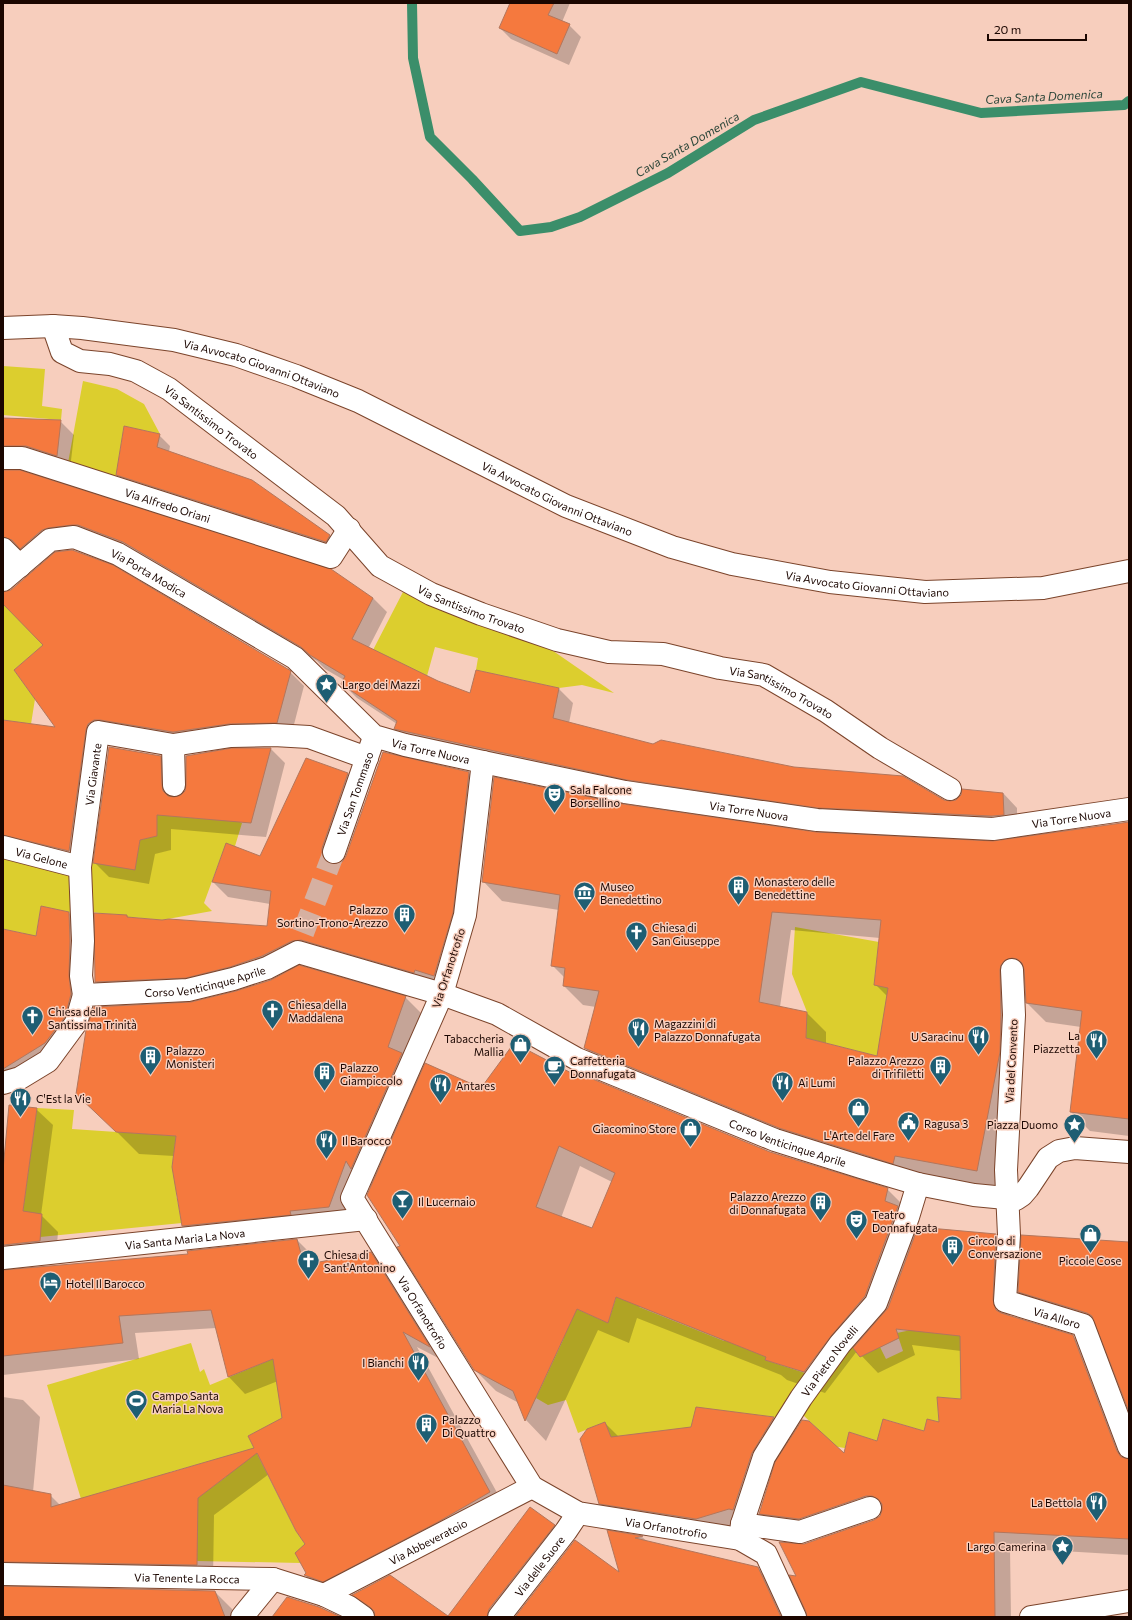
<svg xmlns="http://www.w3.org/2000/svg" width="1132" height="1620" font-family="Commissioner,sans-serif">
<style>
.green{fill:#dcce2e;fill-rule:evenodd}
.shadow{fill:#0003;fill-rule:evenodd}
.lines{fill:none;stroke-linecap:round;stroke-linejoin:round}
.stream{stroke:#3b8e6a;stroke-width:10}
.building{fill:#f5793e;stroke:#b3765c;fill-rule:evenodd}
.minor-tunnel{stroke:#d6b0a1;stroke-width:22;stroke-dasharray:22 11;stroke-linecap:butt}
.minor-casing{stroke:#7b442b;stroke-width:24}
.minor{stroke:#fff;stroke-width:22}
.labels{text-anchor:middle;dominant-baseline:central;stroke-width:3;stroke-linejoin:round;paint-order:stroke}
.street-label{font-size:11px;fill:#1b0600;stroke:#f7cebd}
.poi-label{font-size:11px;fill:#1b0600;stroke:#f7cebd;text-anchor:start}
.water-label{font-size:12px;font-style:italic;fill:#2a4538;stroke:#f7cebd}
</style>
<rect width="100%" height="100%" fill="#f7cebd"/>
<g class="green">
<polygon points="3,366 45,369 42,406 62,409 61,420 3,415"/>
<polygon points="83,381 117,389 144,404 160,434 124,426 116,477 68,463"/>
<polygon points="403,592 444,611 546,646 614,693 582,685 559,688 476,670 478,658 435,647 427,676 373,650"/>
<polygon points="3,604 69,630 35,652 14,670 35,699 31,724 3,720"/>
<polygon points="166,794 182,798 181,817 206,819 229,817 242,823 232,856 222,854 204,903 212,911 162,920 131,917 130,934 120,915 90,912 87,862 135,869 140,840 156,836 157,815 167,811"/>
<polygon points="3,855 74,875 77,914 41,906 30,968 16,967 23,933 3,929"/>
<polygon points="795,927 879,942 874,984 888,988 893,1060 806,1038 807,1012 792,974"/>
<polygon points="37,1108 74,1110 72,1129 176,1136 172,1167 199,1168 199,1192 176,1194 182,1223 40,1237 23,1211"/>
<polygon points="625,1270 647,1280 639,1307 724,1341 736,1312 778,1326 765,1360 805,1373 782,1418 696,1408 683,1462 611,1437 605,1422 578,1433 566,1400 548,1405 536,1398 564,1338 541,1327 561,1302 608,1323"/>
<polygon points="969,1302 975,1375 961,1377 961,1399 937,1397 939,1422 927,1419 924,1431 884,1419 877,1441 849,1432 845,1448 817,1444 822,1433 802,1414 850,1344 860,1357 880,1347 886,1359 903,1351 897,1333 911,1330"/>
<path d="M191 1343 200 1372 204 1369 210 1385 273 1359 352 1382 248 1436 296 1531 305 1544 301 1563 197 1561 81 1499 47 1385ZM214 1460 226 1477 196 1499 170 1472Z"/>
</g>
<g class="shadow">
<polygon points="511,3 570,3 562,22 569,25 581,37 569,65 511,39 500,28"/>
<polygon points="3,418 15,420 60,421 74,435 70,469 6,466 5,472 373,598 387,612 368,649 437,682 471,694 559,689 573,703 569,723 653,746 950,802 1003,793 1017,808 1017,829 833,821 409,742 395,729 397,724 357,698 343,684 344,680 325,669 317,661 138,556 93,539 15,551 5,594 287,669 304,686 291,736 108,734 83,865 3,852 3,721 57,728 45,645 3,603"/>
<polygon points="159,435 170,446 169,452 252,481 330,536 340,547 337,552 128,486 117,475"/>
<polygon points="271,749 285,763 266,837 171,829 171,850 155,854 149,884 109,877 94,862 160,756 175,771 176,798"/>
<polygon points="307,760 348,774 363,790 337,865 469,773 485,788 450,991 317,955 111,997 96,982 127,916 129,918 268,927 270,904 228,897 213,882 261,857"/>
<path d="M623 805 816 833 993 842 1129 823V1136L1090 1131 1071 1112 1081 1027 1046 1022 1027 1003 1026 978 1020 984 996 1189 912 1182 605 1067 585 1048 596 1007 583 1005 564 986 565 978 552 965 559 910 502 901 483 881ZM791 930 880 938 875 984 888 997 878 1057 826 1044V1032L807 1013 780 1007Z"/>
<polygon points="69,913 83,927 78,1032 3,1086 3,930 37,937"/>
<path d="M405 997 427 1019 411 1064 421 1074 482 1089 578 1078 770 1153 887 1189 908 1210 907 1216 919 1228 996 1235 1013 1252 1009 1316 1073 1336 1090 1353 1129 1457V1555L1010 1548 1011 1617H808L797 1578 804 1545 875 1521 880 1517 882 1513 816 1536 776 1530 760 1513 845 1455 878 1442 924 1432 940 1424 962 1400 961 1351 912 1345 915 1355 878 1373 857 1351 825 1393 787 1380 781 1375 637 1318 629 1343 598 1330 546 1441 526 1420 519 1403 496 1391 475 1370 402 1247 371 1188 367 1184 350 1228 311 1232 312 1236 205 1248 183 1226 174 1156 139 1154 100 1115ZM580 1166 612 1182 592 1230 561 1218Z"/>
<polygon points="36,1109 53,1125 41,1215 58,1232 56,1258 13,1264 8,1270 189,1255 297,1240 314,1257 316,1264 371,1253 387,1270 444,1361 417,1347 506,1509 321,1592 305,1575 307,1573 307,1545 269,1474 214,1515 213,1581 9,1585 8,1588 215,1592 232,1609 235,1617 3,1617 3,1397 23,1400 40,1417 33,1492 50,1495 61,1506 255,1448 284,1419 278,1381 245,1394 229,1377 216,1328 135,1333 139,1359 3,1375 3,1153 5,1155"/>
<polygon points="1129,1242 1129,1409 1098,1328 1036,1308 1019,1292"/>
<polygon points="696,1409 774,1418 789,1433 767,1469 749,1525 712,1534 615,1519 600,1503 605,1423 619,1437 692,1428"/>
<polygon points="554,1526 571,1543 513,1617 449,1617"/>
<polygon points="608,1532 642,1537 648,1542 758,1568 775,1585 790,1617 516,1617 621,1575"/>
<polygon points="354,1595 448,1617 376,1617 376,1615"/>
</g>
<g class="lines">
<polyline class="stream" points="412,3 413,58 430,137 472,179 520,231 551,227 580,217 668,173 754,120 861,82 981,113 1124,105 1129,101"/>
</g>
<g class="building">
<polygon points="510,3 554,3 548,15 570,24 557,54 499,28"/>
<polygon points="3,418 61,420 57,456 26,446 3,446"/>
<polygon points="124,426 160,434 157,447 252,480 330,535 326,542 116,475"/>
<polygon points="3,470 20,470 331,569 373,598 352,639 438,681 470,693 476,670 559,688 553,718 653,744 661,740 794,767 903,776 944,800 950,801 956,800 961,795 962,789 1003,793 1004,815 992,816 818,808 627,780 394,729 397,721 341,684 345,676 310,655 301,647 123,542 78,525 72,525 48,528 42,530 20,549 12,540 3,537"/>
<polygon points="72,550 113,565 291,671 277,723 229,724 173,732 100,720 94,720 88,724 86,730 69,851 3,835 3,720 55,727 14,670 43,645 3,604 3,592 11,590 55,552"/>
<polygon points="109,747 161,756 162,785 163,791 168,796 174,797 181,795 185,791 186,785 186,756 232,748 271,748 251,823 157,815 157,836 140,840 135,870 93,863"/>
<polygon points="383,752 469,772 453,913 434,976 415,970 414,973 301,940 292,941 262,956 230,967 186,978 95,982 94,913 127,915 127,917 162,920 169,919 267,926 271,891 212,882 226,843 260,856 306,758 348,773 322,848 322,854 324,860 330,864 336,864 342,862 346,856"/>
<path d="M494 777 623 804 816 832 993 841 1129 822V1119L1070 1112 1082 1011 1026 1003 1024 969 1022 963 1017 959 1012 958 1005 960 1001 965 1000 970 1001 1015 1000 1052 977 1171 895 1156 893 1164 865 1155 779 1128 584 1048 599 991 563 986 565 968 551 966 560 895 482 882ZM772 912 881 920 874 985 888 988 877 1056 806 1038 807 1012 759 1002Z"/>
<polygon points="41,906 69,912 70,941 69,975 71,994 65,1017 45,1043 3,1069 3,929 36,936"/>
<polygon points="299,965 406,996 388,1047 402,1053 351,1169 346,1161 329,1207 290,1211 291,1215 182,1226 172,1167 176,1136 116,1132 76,1094 86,1030 94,1007 191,1002 236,991 271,980"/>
<path d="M514 1043 577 1076 578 1073 770 1152 888 1188 885 1201 898 1206 865 1296 831 1336 804 1372 765 1360 766 1357 616 1297 608 1323 577 1309 525 1421 513 1391 474 1370 397 1247 400 1246 367 1195 425 1063 481 1088ZM559 1146 615 1173 592 1228 536 1207Z"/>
<polygon points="9,1105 37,1108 23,1211 42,1214 40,1241 3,1245 3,1170"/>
<polygon points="918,1227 996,1234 993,1300 996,1310 1001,1313 1073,1335 1117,1451 1121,1457 1129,1459 1129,1539 994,1532 995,1617 807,1617 806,1612 789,1575 796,1576 779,1542 804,1544 874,1520 880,1516 882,1510 882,1504 878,1499 872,1496 866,1496 799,1519 759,1514 775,1462 802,1420 809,1421 844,1453 849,1432 877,1441 883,1419 924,1431 927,1419 939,1422 937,1397 961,1399 960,1336 896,1329 899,1338 860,1357 853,1348 888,1308"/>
<polygon points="1021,1235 1129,1242 1129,1412 1092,1316 1087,1313 1018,1292"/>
<polygon points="297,1239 304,1265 371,1252 430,1347 403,1332 490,1492 438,1522 323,1582 304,1575 306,1573 295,1553 305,1544 296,1531 257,1453 198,1498 197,1565 3,1562 3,1485 51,1494 51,1507 254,1448 248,1436 282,1418 273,1359 228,1377 211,1310 119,1316 123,1343 3,1356 3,1270 188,1254 187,1251"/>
<polygon points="696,1407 774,1417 752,1453 733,1510 729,1509 696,1519 599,1504 580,1439 587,1429 605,1422 611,1437 691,1427"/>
<polygon points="530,1507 555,1525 489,1609 487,1617 375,1617 374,1611 370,1607 352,1595 390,1575 448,1616"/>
<polygon points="607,1530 643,1536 635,1538 758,1567 781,1617 515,1617 575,1540 619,1572"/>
<polygon points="3,1586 215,1591 225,1617 3,1617"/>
<polygon points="287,1597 319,1607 341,1617 272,1617"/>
</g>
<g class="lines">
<polyline class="minor-tunnel" points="303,933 334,852"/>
<defs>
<g id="minor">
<path id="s1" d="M53 326 62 352 80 361 110 364 136 371 169 389 336 516 380 566 431 594 481 614 557 640 609 652 663 654 720 668 764 675 826 711 880 748 950 789"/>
<path id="s2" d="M3 328 53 326 82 328 174 340 236 355 296 376 358 401 566 506 672 547 732 564 830 582 925 592 1043 588 1129 571"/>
<path id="s3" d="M3 458H22L331 557 349 529"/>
<polyline points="3,549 20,566"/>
<path id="s4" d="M3 580 50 540 74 537 118 554 295 658 374 736 405 745 483 762 625 792 817 820 993 829 1129 809"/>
<polyline points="173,745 174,785"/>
<path id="s5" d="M483 762 465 915 442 994 352 1198 532 1487 578 1513 740 1539 766 1554 795 1617"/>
<path id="s6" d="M3 847 80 867"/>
<path id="s7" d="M334 852 372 743"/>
<path id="s8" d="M1012 970 1014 1015 1006 1170 1009 1235 1005 1301 1083 1325 1129 1447"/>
<path id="s9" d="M84 995 81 976 83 941 80 867 98 732 173 745 231 736 274 735 309 737 367 758"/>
<path id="s10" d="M3 1083 20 1078 48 1061 76 1023 84 995 188 990 233 979 267 968 298 952 442 994 497 1014 577 1059 775 1140 861 1167 918 1184 974 1195 1016 1199 1022 1195 1028 1188 1048 1158 1059 1151 1075 1148 1129 1152"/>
<path id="s11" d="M3 1258 366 1219"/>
<polyline points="742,1524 800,1532 870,1508"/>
<path id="s12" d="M740 1539 742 1524 764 1457 801 1398 840 1344 876 1303 908 1217 918 1184"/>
<path id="s13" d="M3 1574 273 1579 324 1595 349 1607 363 1617"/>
<path id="s14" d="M324 1595 532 1487"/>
<polyline points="242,1617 273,1579"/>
<path id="s15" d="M499 1617 566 1531 578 1513"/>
<polyline points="1031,1617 1129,1601"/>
</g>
</defs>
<use href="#minor" class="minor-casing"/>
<use href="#minor" class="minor"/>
</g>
<defs>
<symbol id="sight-pin" viewBox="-11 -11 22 30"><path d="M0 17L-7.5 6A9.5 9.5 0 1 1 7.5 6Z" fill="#1e5e73" stroke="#f7cebd"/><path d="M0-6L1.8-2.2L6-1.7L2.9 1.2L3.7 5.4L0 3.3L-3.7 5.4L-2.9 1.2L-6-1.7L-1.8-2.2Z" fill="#fff"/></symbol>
<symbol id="theatre-pin" viewBox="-11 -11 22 30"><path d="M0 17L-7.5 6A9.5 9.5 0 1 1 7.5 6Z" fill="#1e5e73" stroke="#f7cebd"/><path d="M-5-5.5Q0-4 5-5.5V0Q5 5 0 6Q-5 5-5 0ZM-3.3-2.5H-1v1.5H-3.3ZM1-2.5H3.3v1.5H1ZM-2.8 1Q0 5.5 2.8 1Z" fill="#fff"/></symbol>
<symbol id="building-pin" viewBox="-11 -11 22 30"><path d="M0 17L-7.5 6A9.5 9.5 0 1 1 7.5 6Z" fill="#1e5e73" stroke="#f7cebd"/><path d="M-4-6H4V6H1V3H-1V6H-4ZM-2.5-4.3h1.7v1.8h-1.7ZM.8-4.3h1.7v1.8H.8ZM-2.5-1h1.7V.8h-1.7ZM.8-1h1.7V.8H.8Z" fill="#fff"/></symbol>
<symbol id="museum-pin" viewBox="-11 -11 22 30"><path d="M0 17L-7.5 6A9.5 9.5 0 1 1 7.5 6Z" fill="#1e5e73" stroke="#f7cebd"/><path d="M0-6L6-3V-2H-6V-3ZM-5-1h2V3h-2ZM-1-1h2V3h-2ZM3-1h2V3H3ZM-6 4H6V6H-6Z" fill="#fff"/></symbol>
<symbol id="church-pin" viewBox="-11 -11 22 30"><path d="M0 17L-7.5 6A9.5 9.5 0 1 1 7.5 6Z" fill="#1e5e73" stroke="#f7cebd"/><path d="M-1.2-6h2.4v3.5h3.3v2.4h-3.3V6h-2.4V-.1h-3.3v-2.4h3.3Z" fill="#fff"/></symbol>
<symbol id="restaurant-pin" viewBox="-11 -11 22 30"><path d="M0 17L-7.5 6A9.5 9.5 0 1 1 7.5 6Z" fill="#1e5e73" stroke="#f7cebd"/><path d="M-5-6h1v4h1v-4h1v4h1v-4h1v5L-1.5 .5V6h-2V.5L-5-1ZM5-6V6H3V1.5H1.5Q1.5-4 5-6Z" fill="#fff"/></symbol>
<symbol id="shop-pin" viewBox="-11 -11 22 30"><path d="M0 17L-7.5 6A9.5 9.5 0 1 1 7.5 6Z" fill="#1e5e73" stroke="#f7cebd"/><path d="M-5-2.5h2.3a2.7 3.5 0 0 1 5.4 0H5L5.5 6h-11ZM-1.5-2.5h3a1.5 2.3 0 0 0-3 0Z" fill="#fff"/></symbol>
<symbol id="cafe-pin" viewBox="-11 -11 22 30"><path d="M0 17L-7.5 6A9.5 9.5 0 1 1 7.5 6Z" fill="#1e5e73" stroke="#f7cebd"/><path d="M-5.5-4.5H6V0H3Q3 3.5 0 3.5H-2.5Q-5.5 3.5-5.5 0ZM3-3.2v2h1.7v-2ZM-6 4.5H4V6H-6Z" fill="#fff"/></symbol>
<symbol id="civic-pin" viewBox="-11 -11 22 30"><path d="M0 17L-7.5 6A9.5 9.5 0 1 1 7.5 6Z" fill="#1e5e73" stroke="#f7cebd"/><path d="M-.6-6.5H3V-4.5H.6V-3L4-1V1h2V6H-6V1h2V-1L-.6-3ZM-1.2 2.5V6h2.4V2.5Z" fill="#fff"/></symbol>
<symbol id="bar-pin" viewBox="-11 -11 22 30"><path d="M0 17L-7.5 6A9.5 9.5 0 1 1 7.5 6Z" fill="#1e5e73" stroke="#f7cebd"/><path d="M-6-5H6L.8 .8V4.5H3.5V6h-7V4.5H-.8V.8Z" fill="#fff"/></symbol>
<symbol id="hotel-pin" viewBox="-11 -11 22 30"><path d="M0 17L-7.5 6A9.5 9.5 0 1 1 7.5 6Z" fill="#1e5e73" stroke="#f7cebd"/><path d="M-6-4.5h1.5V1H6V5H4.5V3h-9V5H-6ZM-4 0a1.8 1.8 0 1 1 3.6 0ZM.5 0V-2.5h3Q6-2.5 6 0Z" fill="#fff"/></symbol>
<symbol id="stadium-pin" viewBox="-11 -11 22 30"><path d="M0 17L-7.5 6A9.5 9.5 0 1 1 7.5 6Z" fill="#1e5e73" stroke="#f7cebd"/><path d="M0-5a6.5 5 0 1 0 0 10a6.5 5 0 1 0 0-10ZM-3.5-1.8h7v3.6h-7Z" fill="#fff"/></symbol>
</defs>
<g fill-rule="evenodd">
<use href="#sight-pin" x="314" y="672" width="25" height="34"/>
<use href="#theatre-pin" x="542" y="782" width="25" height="34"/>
<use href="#building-pin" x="726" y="874" width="25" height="34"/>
<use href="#museum-pin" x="572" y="880" width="25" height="34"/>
<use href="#building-pin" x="392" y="902" width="25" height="34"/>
<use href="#church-pin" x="624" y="920" width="25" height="34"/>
<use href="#church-pin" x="260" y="998" width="25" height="34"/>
<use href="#church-pin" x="20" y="1004" width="25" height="34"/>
<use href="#restaurant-pin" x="626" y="1016" width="25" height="34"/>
<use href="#restaurant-pin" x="966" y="1024" width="25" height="34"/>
<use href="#restaurant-pin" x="1084" y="1028" width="25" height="34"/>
<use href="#shop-pin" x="508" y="1032" width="25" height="34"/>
<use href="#building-pin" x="138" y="1044" width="25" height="34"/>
<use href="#cafe-pin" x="542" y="1054" width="25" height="34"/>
<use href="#building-pin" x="928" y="1054" width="25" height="34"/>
<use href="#building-pin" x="312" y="1060" width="25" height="34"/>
<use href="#restaurant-pin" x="770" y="1070" width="25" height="34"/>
<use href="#restaurant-pin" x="428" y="1072" width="25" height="34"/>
<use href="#restaurant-pin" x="8" y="1086" width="25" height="34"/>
<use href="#shop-pin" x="846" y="1096" width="25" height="34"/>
<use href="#civic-pin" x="896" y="1110" width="25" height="34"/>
<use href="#sight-pin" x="1062" y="1112" width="25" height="34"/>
<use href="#shop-pin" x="678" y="1116" width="25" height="34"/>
<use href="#restaurant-pin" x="314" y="1128" width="25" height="34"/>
<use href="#bar-pin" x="390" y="1188" width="25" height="34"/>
<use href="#building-pin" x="808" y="1190" width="25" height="34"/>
<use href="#theatre-pin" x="844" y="1208" width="25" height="34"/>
<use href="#shop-pin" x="1078" y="1222" width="25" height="34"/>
<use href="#building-pin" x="940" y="1234" width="25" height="34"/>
<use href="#church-pin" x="296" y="1248" width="25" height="34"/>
<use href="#hotel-pin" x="38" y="1270" width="25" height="34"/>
<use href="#restaurant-pin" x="406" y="1350" width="25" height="34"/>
<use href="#stadium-pin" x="124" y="1388" width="25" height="34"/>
<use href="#building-pin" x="414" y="1412" width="25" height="34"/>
<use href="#restaurant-pin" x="1084" y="1490" width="25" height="34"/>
<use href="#sight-pin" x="1050" y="1534" width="25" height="34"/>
</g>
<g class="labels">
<g class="street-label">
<text stroke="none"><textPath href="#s2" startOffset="264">Via Avvocato Giovanni Ottaviano</textPath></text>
<text stroke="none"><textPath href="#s1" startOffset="196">Via Santissimo Trovato</textPath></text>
<text stroke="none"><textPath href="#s2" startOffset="588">Via Avvocato Giovanni Ottaviano</textPath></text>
<text stroke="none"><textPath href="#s3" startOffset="172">Via Alfredo Oriani</textPath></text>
<text stroke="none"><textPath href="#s4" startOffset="169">Via Porta Modica</textPath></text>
<text stroke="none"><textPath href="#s2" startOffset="912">Via Avvocato Giovanni Ottaviano</textPath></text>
<text stroke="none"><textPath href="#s1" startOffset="520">Via Santissimo Trovato</textPath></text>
<text stroke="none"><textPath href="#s1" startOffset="844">Via Santissimo Trovato</textPath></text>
<text stroke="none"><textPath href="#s4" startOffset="508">Via Torre Nuova</textPath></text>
<text stroke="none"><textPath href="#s9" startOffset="222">Via Giavante</textPath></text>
<text stroke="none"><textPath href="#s7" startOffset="62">Via San Tommaso</textPath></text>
<text stroke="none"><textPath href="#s4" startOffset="832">Via Torre Nuova</textPath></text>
<text stroke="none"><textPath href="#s4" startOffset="1156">Via Torre Nuova</textPath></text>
<text stroke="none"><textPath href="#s6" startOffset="40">Via Gelone</textPath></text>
<text transform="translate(448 968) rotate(-72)">Via Orfanotrofio</text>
<text stroke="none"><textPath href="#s10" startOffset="249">Corso Venticinque Aprile</textPath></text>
<text transform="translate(1011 1061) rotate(-87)">Via del Convento</text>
<text stroke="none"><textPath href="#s10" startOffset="875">Corso Venticinque Aprile</textPath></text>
<text stroke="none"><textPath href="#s11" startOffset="183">Via Santa Maria La Nova</textPath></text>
<text stroke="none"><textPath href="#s5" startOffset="594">Via Orfanotrofio</textPath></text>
<text stroke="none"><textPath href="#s8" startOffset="386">Via Alloro</textPath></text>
<text stroke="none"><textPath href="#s12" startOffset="202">Via Pietro Novelli</textPath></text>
<text stroke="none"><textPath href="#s5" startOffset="942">Via Orfanotrofio</textPath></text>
<text stroke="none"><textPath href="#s14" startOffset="117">Via Abbeveratoio</textPath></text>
<text stroke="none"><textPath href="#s15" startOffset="65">Via delle Suore</textPath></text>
<text stroke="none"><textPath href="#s13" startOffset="184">Via Tenente La Rocca</textPath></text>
</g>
<g class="poi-label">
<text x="342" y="684">Largo dei Mazzi</text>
<text x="570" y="789">Sala Falcone<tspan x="570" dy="13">Borsellino</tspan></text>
<text x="754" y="881">Monastero delle<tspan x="754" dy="13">Benedettine</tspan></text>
<text x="600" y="886">Museo<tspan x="600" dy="13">Benedettino</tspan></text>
<text x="388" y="909" text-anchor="end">Palazzo<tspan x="388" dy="13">Sortino-Trono-Arezzo</tspan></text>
<text x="652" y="927">Chiesa di<tspan x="652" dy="13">San Giuseppe</tspan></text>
<text x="288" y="1004">Chiesa della<tspan x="288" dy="13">Maddalena</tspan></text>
<text x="48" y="1011">Chiesa della<tspan x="48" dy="13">Santissima Trinità</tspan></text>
<text x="654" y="1023">Magazzini di<tspan x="654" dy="13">Palazzo Donnafugata</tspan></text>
<text x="1080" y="1035" text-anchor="end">La<tspan x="1080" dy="13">Piazzetta</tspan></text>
<text x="964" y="1036" text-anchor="end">U Saracinu</text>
<text x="504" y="1038" text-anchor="end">Tabaccheria<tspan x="504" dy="13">Mallia</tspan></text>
<text x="166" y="1050">Palazzo<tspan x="166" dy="13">Monisteri</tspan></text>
<text x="570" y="1060">Caffetteria<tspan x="570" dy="13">Donnafugata</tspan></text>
<text x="924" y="1060" text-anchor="end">Palazzo Arezzo<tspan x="924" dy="13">di Trifiletti</tspan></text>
<text x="340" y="1067">Palazzo<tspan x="340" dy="13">Giampiccolo</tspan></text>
<text x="798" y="1082">Ai Lumi</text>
<text x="456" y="1085">Antares</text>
<text x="36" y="1098">C'Est la Vie</text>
<text x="924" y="1123">Ragusa 3</text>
<text x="1058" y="1124" text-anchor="end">Piazza Duomo</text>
<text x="676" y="1128" text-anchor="end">Giacomino Store</text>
<text x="859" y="1135" text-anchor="middle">L'Arte del Fare</text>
<text x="342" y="1140">Il Barocco</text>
<text x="806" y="1196" text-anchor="end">Palazzo Arezzo<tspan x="806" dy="13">di Donnafugata</tspan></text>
<text x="418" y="1201">Il Lucernaio</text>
<text x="872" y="1214">Teatro<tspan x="872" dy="13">Donnafugata</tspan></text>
<text x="968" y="1240">Circolo di<tspan x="968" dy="13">Conversazione</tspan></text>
<text x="324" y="1254">Chiesa di<tspan x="324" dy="13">Sant'Antonino</tspan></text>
<text x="1090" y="1260" text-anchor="middle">Piccole Cose</text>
<text x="66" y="1283">Hotel Il Barocco</text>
<text x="404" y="1362" text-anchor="end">I Bianchi</text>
<text x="152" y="1395">Campo Santa<tspan x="152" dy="13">Maria La Nova</tspan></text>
<text x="442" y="1419">Palazzo<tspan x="442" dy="13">Di Quattro</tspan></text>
<text x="1082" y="1502" text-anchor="end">La Bettola</text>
<text x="1046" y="1546" text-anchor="end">Largo Camerina</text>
</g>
<g class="water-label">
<text transform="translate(1044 96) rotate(-3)">Cava Santa Domenica</text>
<text transform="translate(687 144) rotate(-30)">Cava Santa Domenica</text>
</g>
</g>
<rect width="1132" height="1620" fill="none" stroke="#1b0600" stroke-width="8"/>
<path d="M988 34v6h98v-6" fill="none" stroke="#1b0600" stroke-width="2"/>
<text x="994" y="34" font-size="12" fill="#1b0600" stroke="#f7cebd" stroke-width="3" paint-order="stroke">20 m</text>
</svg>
